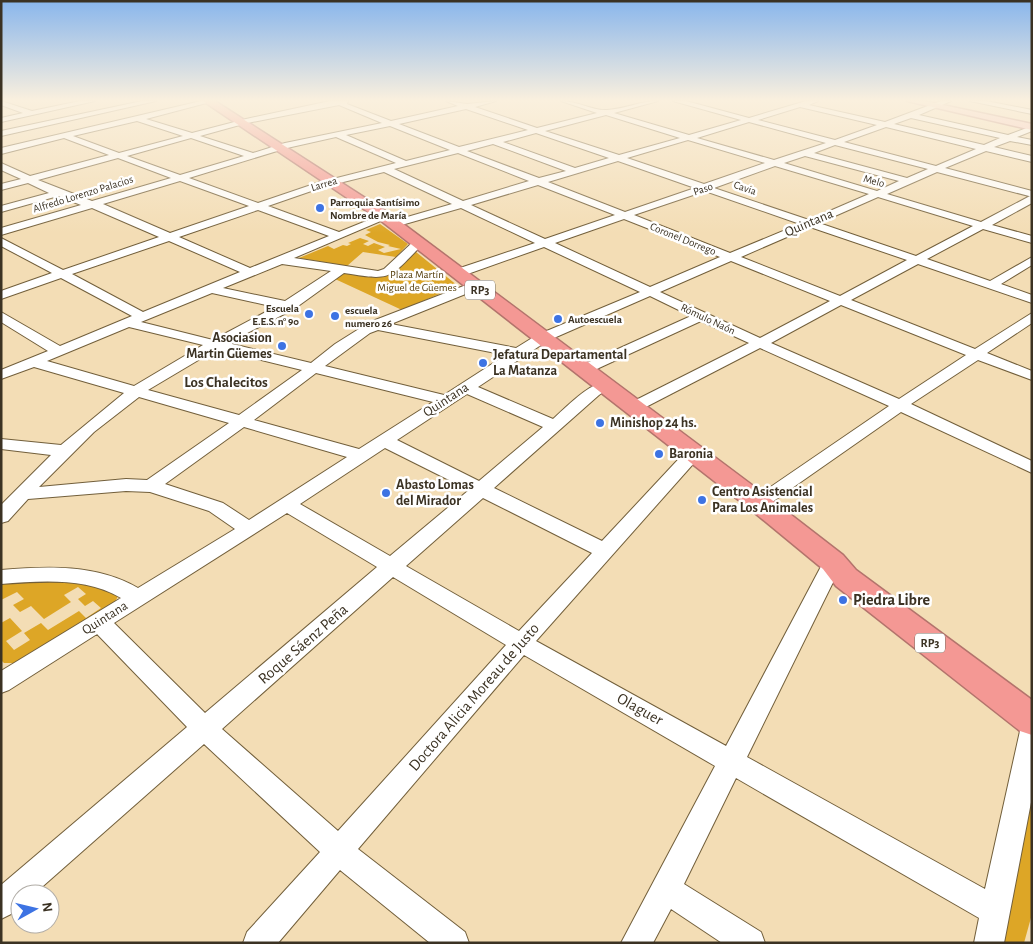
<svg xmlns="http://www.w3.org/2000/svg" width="1033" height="944" font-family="'Alegreya Sans',sans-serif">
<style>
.green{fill:#dda626}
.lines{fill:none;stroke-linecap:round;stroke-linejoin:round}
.minor-casing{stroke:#725f3b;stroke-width:2}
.major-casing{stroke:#b3746c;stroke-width:3}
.highway-casing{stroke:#b3746c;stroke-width:3}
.minor{fill:#fff;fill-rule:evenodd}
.major{fill:#f8c1bf;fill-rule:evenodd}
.highway{fill:#f49894;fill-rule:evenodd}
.poi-dot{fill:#3d73e3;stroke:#fff;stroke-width:2}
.labels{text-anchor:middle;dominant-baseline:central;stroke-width:5;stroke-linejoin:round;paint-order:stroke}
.far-street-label{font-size:11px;fill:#3b3223;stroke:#fff}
.far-poi-label{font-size:11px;font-weight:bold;fill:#3b3223;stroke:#fff;text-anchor:start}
.far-park-label{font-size:11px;fill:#58410f;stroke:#fff}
.shield{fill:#fff;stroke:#767065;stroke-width:1}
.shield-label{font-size:12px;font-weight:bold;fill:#3b3223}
.street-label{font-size:14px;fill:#3b3223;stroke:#fff}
.poi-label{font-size:14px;font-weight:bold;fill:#3b3223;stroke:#fff;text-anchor:start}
.neighbourhood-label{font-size:15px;font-weight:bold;fill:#3b3223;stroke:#fff}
.near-poi-label{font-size:16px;font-weight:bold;fill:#3b3223;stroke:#fff;text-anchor:start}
.near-street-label{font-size:16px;fill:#3b3223;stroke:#fff}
</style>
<rect width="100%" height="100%" fill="#f3ddb5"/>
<g class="green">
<polygon points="380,224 408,244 396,257 363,252 347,266 299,258 328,246 334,249 343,245 347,246 351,244 348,243 360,238 369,241 363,244 368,246 374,243 385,247 378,250 384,253 401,249 388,246 390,245 378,242 365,235 371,232 366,230"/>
<path d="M416 252 458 286 402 310 335 279C346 266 365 279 380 277 393 275 406 260 416 252Z"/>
<polygon points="55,581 89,583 118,596 115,602 14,663 4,663 1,660 1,623 10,618 22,631 6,641 14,650 30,640 24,633 41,623 48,630 79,611 86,618 101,608 93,601 85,606 78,599 86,594 78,587 64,595 71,602 44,619 31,606 20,612 13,605 24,599 17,592 1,600 1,583"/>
<polygon points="1032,783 1032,914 1024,943 1003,943"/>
</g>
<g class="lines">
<defs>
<g id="minor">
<polygon points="1,101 32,111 80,101 95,101 1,122 1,118 23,113 1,105"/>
<polygon points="142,101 156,101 1,136 1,131"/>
<path d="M201 101H214L146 119 192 133 246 119 330 101H348L347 104 391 121 458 106 446 101 467 104 496 101 475 107 537 128 597 113 561 101C577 101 594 111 607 110 625 109 640 101 658 101L614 113 689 135 741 120 673 101H686L749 118 806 101H818L809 105 885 122 941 101H951L919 115 1008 135 1032 126V131L1017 137 1032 140V145L1010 141 994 147 1032 156V162L986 151 945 168 1032 191V203L992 225 1032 236V243L983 229 927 259 990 281 1032 257V265L1001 284 1032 295V303L918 264 851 300 975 349 1032 313V323L987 353 1032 371V380L978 360 911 404 1032 461V473L901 412 765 507 759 509 753 507 750 503 753 499 889 406 760 348 640 410H628L626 407 628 404 749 343 701 321 588 373H578L576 370 578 367 691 316 650 296 547 341 478 387 553 419C565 408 594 378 610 382L613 385 599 395 494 488 602 541 687 450H699L702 454 536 641 726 746 826 557 833 555 840 557 843 562 747 757 985 889 1020 731 1023 723 1032 720V797L1004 943H974L979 918 736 778 684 884 761 932 765 943H722L671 909 653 943H621L715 766 524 655 358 849 465 932 469 943H430L340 870 278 943H243L247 932 320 852 204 744 34 894H20V907L11 914 1 919V885L187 727 97 634 9 690 1 693V671L121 598C85 577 41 581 1 584V570C48 566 96 564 138 588L235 529 209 511 150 492 126 491 28 499 8 521 1 523V505L51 455 1 449V439L61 445 124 393 34 367 1 379V370L48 351 1 322V312L60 346 132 316 61 278 1 299V291L52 273 1 246V238L63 270 159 237 92 208 1 235V228L81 205 58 196 1 212V206L49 193 28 183 1 190V184L21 179 1 170V163L30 176 109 155 64 138 1 154V148ZM339 105 382 123 285 143 253 153 200 136 247 123ZM800 107 877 125 835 140 758 120ZM466 109 528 130 459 147 399 124ZM606 115 680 138 619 155 545 131ZM911 118 1000 138 984 145 894 124ZM137 121 183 136 119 153 73 136ZM749 122 826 143 774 160 697 138ZM390 126 450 150 406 161 346 135ZM886 127 976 149 936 166 844 142ZM536 133 609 158 575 168 503 142ZM336 137 396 163 317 183 258 203 189 178 287 148ZM191 138 244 156 180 175 127 156ZM688 140 765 163 704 184 627 158ZM493 144 566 171 539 178 467 151ZM835 145 928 169 907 178 814 153ZM458 153 529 181 463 201 394 169ZM805 156 899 181 877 191 784 163ZM118 158 171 178 92 201 38 180ZM618 161 695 188 625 212 548 182ZM775 166 869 194 809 220 714 188ZM384 172 452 204 390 222V226H398L461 208 535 243 454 270 452 273 454 276H462L544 247 640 292 537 335 516 348 391 324 478 289 480 286 474 282 370 322 335 344 311 363 228 343 294 309 344 273C393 281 388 279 422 245V241H414L384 269 378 271 294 258 390 217 385 214 381 215 339 232 268 206 323 187ZM937 172 1029 196H1030L981 222 887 194ZM180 181 249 206 170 233 103 204ZM538 185 615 215 545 239 471 205ZM705 191 800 224 730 253 634 215ZM878 197 973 226 916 256 819 223ZM258 210 329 236 250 268 179 237ZM624 219 720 257 650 287 555 243ZM810 227 907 260 840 296 741 257ZM169 241 240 272 143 312 72 274ZM731 261 830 301 760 338 660 292ZM282 264 331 271 285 301 223 288ZM212 293 275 307 213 340 141 322ZM841 305 966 355 899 399 771 343ZM129 327 203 345 134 386 47 361ZM378 330 506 355 444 395 325 366 370 333ZM217 349 302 370 239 415 148 390ZM316 373 433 402 359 449 254 420ZM467 394 543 427 479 481 397 440ZM139 397 229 423 147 480 126 479 39 487 94 432ZM244 427 347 457 249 520 223 503 165 484ZM385 448 469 490 390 556 300 504ZM483 498 592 553 519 631 406 566ZM287 513 377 567 205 713 114 623ZM393 577 506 645 338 831 222 729Z"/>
<polygon points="970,101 986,101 1032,110 1032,114"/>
</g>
<polygon id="major" points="907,101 924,101 1032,124 1032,130"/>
<polygon id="highway" points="203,101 215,101 390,214 768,497 843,555 856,570 1032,700 1032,735 1020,731 836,586 823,569 750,509 380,220"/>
</defs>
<use href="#minor" class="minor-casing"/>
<use href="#major" class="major-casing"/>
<use href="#highway" class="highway-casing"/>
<use href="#minor" class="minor"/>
<use href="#major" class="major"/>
<use href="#highway" class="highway"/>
</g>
<linearGradient id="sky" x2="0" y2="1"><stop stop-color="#89b6ec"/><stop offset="0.43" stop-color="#faf0de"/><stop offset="1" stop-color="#faf0de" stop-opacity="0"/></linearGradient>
<rect width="1033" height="233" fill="url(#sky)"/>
<g class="poi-dot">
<circle cx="320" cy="208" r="5"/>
<circle cx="309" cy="314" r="5"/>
<circle cx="335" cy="316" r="5"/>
<circle cx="558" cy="319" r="5"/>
<circle cx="282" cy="346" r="5"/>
<circle cx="483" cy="363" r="5"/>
<circle cx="600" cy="423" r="5"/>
<circle cx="659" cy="454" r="5"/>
<circle cx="386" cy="493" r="5"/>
<circle cx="702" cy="500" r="5"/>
<circle cx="843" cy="600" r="5"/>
</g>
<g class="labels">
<g class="far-street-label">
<text transform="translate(874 181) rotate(16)">Melo</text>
<text transform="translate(324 184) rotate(-17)">Larrea</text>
<text transform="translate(745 188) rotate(19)">Cavia</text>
<text transform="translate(703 189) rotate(-19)">Paso</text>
<text transform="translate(83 194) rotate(-17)">Alfredo Lorenzo Palacios</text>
<text transform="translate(683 239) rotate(22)">Coronel Dorrego</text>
<text transform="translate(708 319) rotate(25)">Rómulo Naón</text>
</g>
<g class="far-poi-label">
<text x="330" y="202">Parroquia Santísimo<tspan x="330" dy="13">Nombre de María</tspan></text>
<text x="299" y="308" text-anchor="end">Escuela<tspan x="299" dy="13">E.E.S. n° 90</tspan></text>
<text x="345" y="310">escuela<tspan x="345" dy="13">numero 26</tspan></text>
<text x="568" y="319">Autoescuela</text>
</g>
<g class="far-park-label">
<text x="417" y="274">Plaza Martín<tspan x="417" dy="13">Miguel de Güemes</tspan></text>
</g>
<g class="shield">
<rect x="465" y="280.5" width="30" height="19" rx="4"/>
<rect x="915" y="633.5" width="30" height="19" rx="4"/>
</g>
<g class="shield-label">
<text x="480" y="290">RP3</text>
<text x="930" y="643">RP3</text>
</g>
<g class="street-label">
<text transform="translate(809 223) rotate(-23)">Quintana</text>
<text transform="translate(446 400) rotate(-33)">Quintana</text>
<text transform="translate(105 618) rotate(-32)">Quintana</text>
</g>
<g class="poi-label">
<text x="272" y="338" text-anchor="end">Asociasion<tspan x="272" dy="16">Martin Güemes</tspan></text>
<text x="493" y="355">Jefatura Departamental<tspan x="493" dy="16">La Matanza</tspan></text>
<text x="610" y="423">Minishop 24 hs.</text>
<text x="669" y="454">Baronia</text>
<text x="396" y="485">Abasto Lomas<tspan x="396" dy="16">del Mirador</tspan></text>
<text x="712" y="492">Centro Asistencial<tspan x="712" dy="16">Para Los Animales</tspan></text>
</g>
<g class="neighbourhood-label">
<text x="226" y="382">Los Chalecitos</text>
</g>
<g class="near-poi-label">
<text x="853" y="600">Piedra Libre</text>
</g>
<g class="near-street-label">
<text transform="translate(303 644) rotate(-41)">Roque Sáenz Peña</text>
<text transform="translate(474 697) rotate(-49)">Doctora Alicia Moreau de Justo</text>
<text transform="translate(640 709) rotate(29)">Olaguer</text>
</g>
</g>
<rect width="1033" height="944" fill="none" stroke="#3b3223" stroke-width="5"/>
<g transform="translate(35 909) rotate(82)"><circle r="24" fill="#ffffff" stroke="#b1ada7"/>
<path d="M0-4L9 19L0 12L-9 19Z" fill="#3d73e3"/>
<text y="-8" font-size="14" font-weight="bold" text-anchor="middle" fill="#3b3223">N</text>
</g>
</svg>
